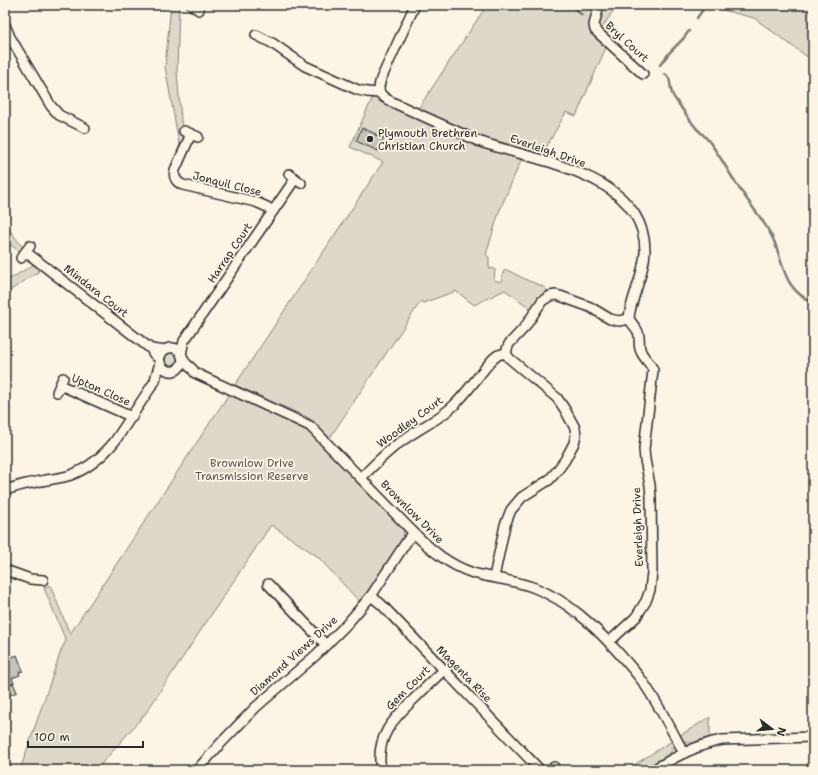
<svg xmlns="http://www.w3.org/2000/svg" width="818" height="775" font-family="'Shantell Sans',sans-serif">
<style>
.green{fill:#ded8ca;stroke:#84827a}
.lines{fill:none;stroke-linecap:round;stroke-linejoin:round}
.stream{stroke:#7d7b74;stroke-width:2.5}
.building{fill:#c8c3b7;stroke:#2b2b2b}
.minor-casing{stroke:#2b2b2b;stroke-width:12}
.minor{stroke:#fcf5e5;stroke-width:9}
.poi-dot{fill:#2b2b2b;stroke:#fcf5e5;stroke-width:1.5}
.labels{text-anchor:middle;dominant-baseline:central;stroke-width:3.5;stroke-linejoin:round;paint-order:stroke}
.street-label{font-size:11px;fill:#2b2b2b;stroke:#fcf5e5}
.poi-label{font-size:11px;fill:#2b2b2b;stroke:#fcf5e5;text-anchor:start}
.park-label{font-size:11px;fill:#585653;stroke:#fcf5e5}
</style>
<rect width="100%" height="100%" fill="#fcf5e5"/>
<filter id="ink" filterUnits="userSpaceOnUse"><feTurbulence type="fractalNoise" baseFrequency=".025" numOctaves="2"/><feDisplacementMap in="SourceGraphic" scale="8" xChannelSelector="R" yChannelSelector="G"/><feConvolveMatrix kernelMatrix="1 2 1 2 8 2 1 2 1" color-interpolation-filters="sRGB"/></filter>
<g filter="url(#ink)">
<g class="green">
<polygon points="171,5 179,5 177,72 182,132 185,138 183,145 179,143 165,67"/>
<polygon points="487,5 596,5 591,24 607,45 576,116 566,112 542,155 482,138 418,109"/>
<polygon points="603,5 617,5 600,31 598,22"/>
<polygon points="704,5 813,5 813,61 754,18"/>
<polygon points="373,97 378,101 469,141 522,158 499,212 486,255 489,257 489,268 495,269 494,280 501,282 503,272 505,270 507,270 529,281 542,286 547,290 547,293 533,310 505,290 474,305 456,291 423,303 421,301 329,439 309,418 235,385 383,162 350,147"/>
<polygon points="5,224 24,249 22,253 5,241"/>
<polygon points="36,263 40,267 38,272 5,294 5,282"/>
<circle cx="171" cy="359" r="6"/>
<polygon points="229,394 305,428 310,432 401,526 404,531 403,537 391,558 360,602 317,556 271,525 145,714 96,770 20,770 62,648 66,641 44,588 50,585 70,634"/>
<path d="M710 717V737C698 740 688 749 679 736Z"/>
<path d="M672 741C677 753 663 758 654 763 651 765 646 769 643 770 638 771 631 770 626 770Z"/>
</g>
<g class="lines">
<g class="stream">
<polyline points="571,5 582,15"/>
<polyline points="697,18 706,5"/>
<polyline points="660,65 670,52 683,39 689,31"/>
<path d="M665 74C672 78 669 86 672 93 673 97 676 100 678 103 684 112 690 120 696 128 701 133 707 138 711 144 723 160 732 179 744 195 754 210 767 224 774 241 785 268 783 288 813 303"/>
</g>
</g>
<g class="building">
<polygon points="362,128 376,134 375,135 384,138 378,151 356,141"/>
<polygon points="17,655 23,671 19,672 20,675 12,678 14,683 5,687 5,660"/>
<polygon points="13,683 17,692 6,697 5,693 5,687"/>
</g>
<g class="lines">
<defs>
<g id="minor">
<polyline points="192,5 199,10"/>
<path d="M415 5 381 79C376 93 381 96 392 102L478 141C534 161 646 173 645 252 644 275 632 295 629 317 630 323 634 325 637 330 641 336 638 342 640 349 642 357 650 362 653 370L644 449 645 460 650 485 651 498 652 572 650 590 646 601 636 617 609 642"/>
<polyline points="599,5 594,25 595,30 643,74"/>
<polyline points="5,25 10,37 51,106 59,115 85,128"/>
<polyline points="256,35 272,43 305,66 358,90 367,92 379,93"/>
<polyline points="184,131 198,137"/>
<path d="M191 134 175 170C173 177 176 182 183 185L256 202 267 207 273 211"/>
<polyline points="289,174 301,183"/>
<polyline points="26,252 151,349 153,353 159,359"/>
<polyline points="21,258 30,246"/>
<path d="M151 349C155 349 160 351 164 350 167 349 169 347 173 348 181 349 185 358 181 365 173 380 150 365 164 350"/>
<polyline points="181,354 184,341 295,179"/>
<path d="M183 359C186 366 193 367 195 373L310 426 414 533C431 550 449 565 473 573 494 579 515 580 535 588 568 601 592 624 616 650 625 660 635 671 643 682 659 705 671 729 684 753"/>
<polyline points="60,385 132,417"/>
<polyline points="57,392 63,378"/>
<path d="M361 478C374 465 387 451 402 441 418 429 436 421 451 408 467 394 478 375 493 359L498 355 506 353"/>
<path d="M5 490C17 486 29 483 41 481 51 479 62 478 71 475 89 468 103 456 115 441L155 381 156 376 160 363"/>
<polyline points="5,570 30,579 43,580"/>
<polyline points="494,577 505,525 511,510 522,497 549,480 557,471 565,460 574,443 576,435 575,428 564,408 557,398 509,358 506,353 507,349 509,344 525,327 542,301 550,296 556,295 560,296 590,307 610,319 619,321 629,319"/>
<polyline points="268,584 326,645"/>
<polyline points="371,596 381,604 540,770"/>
<polyline points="197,770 221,743 256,707 316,655 346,625 371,596 407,541 414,533"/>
<path d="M381 770C375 737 393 719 415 698 424 689 434 679 444 670"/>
<polyline points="551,770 554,767"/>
<path d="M653 770C675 757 697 745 722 740L813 737"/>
</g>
</defs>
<use href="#minor" class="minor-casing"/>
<use href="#minor" class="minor"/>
</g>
</g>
<circle class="poi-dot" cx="370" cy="139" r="4"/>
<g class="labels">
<g class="street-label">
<text transform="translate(627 42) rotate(42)">Bryl Court</text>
<text transform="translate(548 151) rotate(19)">Everleigh Drive</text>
<text transform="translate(227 184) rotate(14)">Jonquil Close</text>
<text transform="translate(230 253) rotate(-56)">Harrap Court</text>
<text transform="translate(96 291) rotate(38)">Mindara Court</text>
<text transform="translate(101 390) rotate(24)">Upton Close</text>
<text transform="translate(410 422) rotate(-36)">Woodley Court</text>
<text transform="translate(412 512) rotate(45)">Brownlow Drive</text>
<text transform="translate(638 527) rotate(-92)">Everleigh Drive</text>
<text transform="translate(294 656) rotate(-42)">Diamond Views Drive</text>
<text transform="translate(464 674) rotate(46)">Magenta Rise</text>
<text transform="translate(408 688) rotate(-45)">Gem Court</text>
</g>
<g class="poi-label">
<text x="378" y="133">Plymouth Brethren<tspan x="378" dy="13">Christian Church</tspan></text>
</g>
<g class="park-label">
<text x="252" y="463">Brownlow Drive<tspan x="252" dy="13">Transmission Reserve</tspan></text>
</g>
</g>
<rect width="818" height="775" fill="none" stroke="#fcf5e5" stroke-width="20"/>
<rect x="10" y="10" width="798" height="755" fill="none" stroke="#2b2b2b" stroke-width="1.5" filter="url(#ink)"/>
<g transform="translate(772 729) rotate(106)" stroke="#fcf5e5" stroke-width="3" paint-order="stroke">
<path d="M0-3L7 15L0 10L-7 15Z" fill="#2b2b2b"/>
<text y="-6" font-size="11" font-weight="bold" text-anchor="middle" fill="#2b2b2b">N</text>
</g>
<path d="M28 741v6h115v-6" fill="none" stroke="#2b2b2b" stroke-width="2"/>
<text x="34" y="741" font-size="12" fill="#2b2b2b" stroke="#fcf5e5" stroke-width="3" paint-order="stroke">100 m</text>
</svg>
